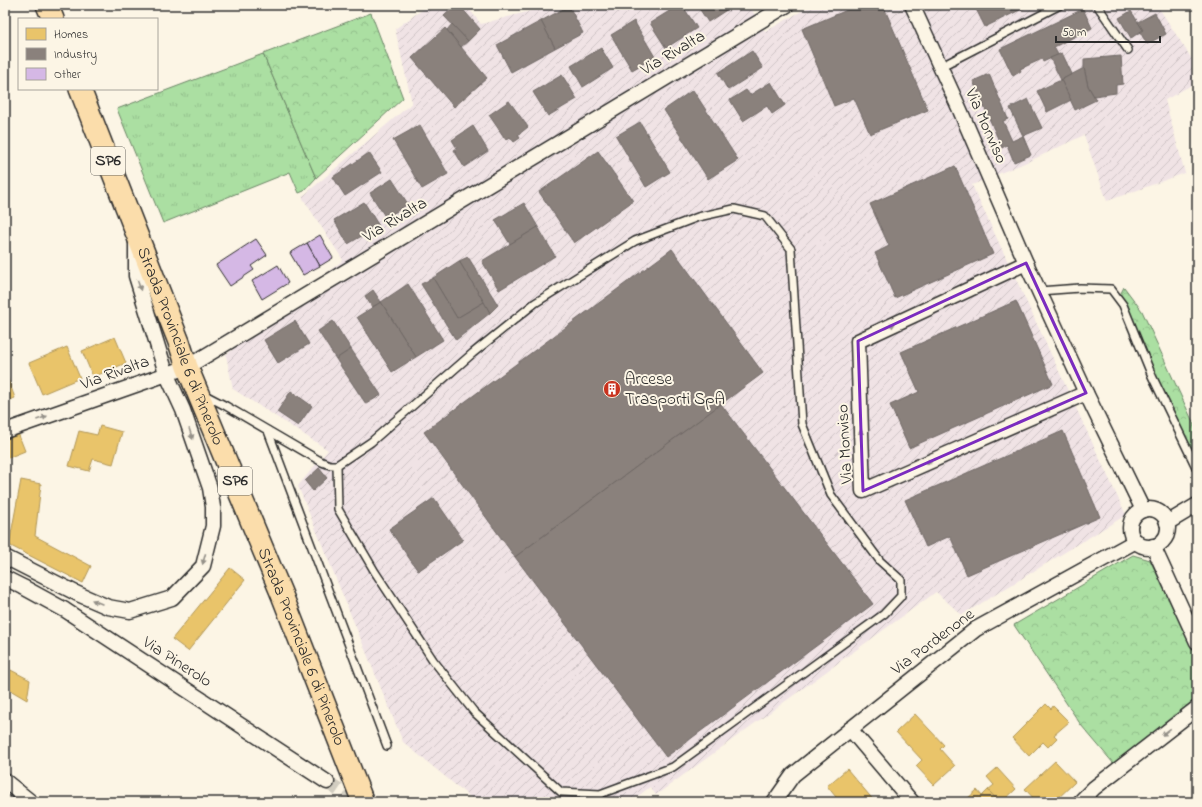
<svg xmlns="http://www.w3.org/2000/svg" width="1202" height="807" font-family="'Indie Flower',sans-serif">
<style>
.industrial{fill:url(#industrial-furrows)}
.grass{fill:url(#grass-tufts);stroke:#6b8566}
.forest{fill:url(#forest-crowns);stroke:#6b8566}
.homes{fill:#e9c46a;stroke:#b09657}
.industry{fill:#8a817c;stroke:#6e6764}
.building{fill:#d5b8e5;stroke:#2b2b2b}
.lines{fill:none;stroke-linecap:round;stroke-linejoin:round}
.street-tunnel{stroke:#d2cdc0;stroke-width:14;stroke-dasharray:14 7;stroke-linecap:butt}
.lane-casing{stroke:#2b2b2b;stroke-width:10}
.street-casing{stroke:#2b2b2b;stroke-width:17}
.primary-casing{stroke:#2b2b2b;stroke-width:24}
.lane{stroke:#fcf5e5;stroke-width:7}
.street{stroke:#fcf5e5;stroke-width:14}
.primary{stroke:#fbddab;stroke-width:21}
.oneway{fill:#949088}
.marked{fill:none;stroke:#7b2cbf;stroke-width:3;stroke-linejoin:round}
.labels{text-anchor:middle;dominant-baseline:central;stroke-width:4;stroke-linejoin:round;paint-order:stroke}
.shield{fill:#fcf5e5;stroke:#6a6863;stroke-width:1}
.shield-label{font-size:16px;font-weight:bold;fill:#2b2b2b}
.street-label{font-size:17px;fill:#2b2b2b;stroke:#fcf5e5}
.poi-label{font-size:17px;fill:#2b2b2b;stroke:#fcf5e5;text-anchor:start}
</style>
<defs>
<pattern id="industrial-furrows" width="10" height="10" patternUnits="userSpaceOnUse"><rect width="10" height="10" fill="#f0e3e5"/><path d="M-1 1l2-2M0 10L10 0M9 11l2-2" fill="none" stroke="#cec3c5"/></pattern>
<pattern id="grass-tufts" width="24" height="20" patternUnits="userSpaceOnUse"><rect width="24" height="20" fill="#abdfa2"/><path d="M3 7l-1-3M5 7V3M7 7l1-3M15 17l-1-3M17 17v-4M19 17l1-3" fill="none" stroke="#93c08c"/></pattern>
<pattern id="forest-crowns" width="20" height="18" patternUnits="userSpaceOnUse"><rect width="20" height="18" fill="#abdfa2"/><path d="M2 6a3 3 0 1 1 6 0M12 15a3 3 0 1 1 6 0" fill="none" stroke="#93c08c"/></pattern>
</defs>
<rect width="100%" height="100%" fill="#fcf5e5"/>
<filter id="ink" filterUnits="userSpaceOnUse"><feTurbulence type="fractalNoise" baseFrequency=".025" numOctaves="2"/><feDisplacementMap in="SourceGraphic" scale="8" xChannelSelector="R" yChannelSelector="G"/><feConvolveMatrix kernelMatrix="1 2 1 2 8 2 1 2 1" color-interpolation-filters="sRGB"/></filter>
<g filter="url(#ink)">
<polygon class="industrial" points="429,5 466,5 481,24 553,5 749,5 765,32 812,5 1157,5 1197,67 1197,82 1165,100 1185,173 1107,201 1084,135 1034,159 972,185 1126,515 962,615 936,592 656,795 650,787 630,802 476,802 403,742 298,486 328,450 233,389 226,355 343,260 302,197 412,103 395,29"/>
<polygon class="grass" points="263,54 316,178 304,191 299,193 290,172 163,223 117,109"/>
<g class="forest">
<polygon points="371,13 403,98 316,178 263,54"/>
<polygon points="1124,287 1142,311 1192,420 1197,434 1197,463 1173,415 1119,297"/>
<polygon points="1133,555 1150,560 1197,658 1197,700 1114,764 1081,725 1014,625"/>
</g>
<g class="homes">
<polygon points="115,337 126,363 93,377 82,351"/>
<polygon points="67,347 80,378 42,394 29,363"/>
<polygon points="5,371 15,398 5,402"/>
<polygon points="100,426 122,432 113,464 93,459 89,471 69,466 79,431 97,435"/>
<polygon points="18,433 25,451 5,459 5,438"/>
<polygon points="21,480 41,484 35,536 91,566 83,583 9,545"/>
<polygon points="230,568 245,580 188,651 172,639"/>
<polygon points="5,667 30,680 27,700 5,687"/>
<polygon points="1046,704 1051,709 1053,706 1069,722 1054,735 1057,738 1048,747 1043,742 1029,756 1012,738"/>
<polygon points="915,714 944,745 940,749 955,766 934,785 916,766 922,760 896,732"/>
<polygon points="1055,761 1075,782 1054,802 1037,802 1025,789"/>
<polygon points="997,768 1016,789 1002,802 999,802 988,790 994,785 987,777"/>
<polygon points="847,769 875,802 840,802 827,786"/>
<polygon points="977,790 982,796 988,790 999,802 969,802 966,800"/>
</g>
<g class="industry">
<polygon points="456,5 459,5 480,29 468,41 444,16"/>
<polygon points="679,5 682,5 697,28 666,48 650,23"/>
<polygon points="697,5 734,5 708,22"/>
<polygon points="859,5 883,5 928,110 870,134 854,98 834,106 802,29"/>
<polygon points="974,5 1030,5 985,27"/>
<polygon points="569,6 583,33 555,48 541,21"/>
<polygon points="1083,9 1092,28 1054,47 1058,55 1043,62 1042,59 1020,69 1021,71 1013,76 1000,49"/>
<polygon points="1131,11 1143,30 1131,38 1119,18"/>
<polygon points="1155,13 1166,34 1147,44 1140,32 1143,30 1138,22"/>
<polygon points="541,21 555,48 511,72 497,45"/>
<polygon points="634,21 655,57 632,70 611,35"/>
<polygon points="452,24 468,41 461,47 447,30"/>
<polygon points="445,28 487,78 454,107 412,58"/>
<polygon points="601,48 613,68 583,87 571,66"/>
<polygon points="752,51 763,68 728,90 718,73"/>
<polygon points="1062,53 1072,74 1061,80 1050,58"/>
<polygon points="1121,56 1123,84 1116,85 1116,93 1094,96 1088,86 1084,68 1084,59"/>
<polygon points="1084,68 1088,86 1096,100 1075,110 1061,80"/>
<polygon points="989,74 1008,119 1003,121 1012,141 1023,136 1031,155 1014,162 1007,145 1002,148 973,81"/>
<polygon points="562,75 577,99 548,116 533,92"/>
<polygon points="1061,80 1071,100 1047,112 1037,91"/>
<polygon points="771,82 785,105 772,114 767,106 743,121 730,100 746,90 750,95"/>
<polygon points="693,90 738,160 708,179 664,110"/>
<polygon points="1028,99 1042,128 1023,136 1010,108"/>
<polygon points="509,101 528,127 518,135 520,138 514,142 510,137 506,140 489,115"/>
<polygon points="640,122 670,172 646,187 616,136"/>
<polygon points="420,125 448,174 422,189 393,140"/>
<polygon points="473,126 488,151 464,167 454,150 457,148 452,140"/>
<polygon points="598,151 633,201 574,243 539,192"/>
<polygon points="369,153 382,172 345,196 333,177"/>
<polygon points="955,166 993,254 895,298 875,253 889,246 870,204"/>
<polygon points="392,179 408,204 386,218 370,193"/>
<polygon points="364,202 379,226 348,244 334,220"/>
<polygon points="524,203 538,227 510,244 495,220"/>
<polygon points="538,227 555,256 499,290 482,261"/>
<polygon points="672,249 763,373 515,557 424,432"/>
<polygon points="468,257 498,305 490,313 459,261"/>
<polygon points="459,261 484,302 457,318 433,278"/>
<polygon points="433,278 457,318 484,302 490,313 456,340 421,284"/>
<polygon points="408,284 443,340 416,357 381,302"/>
<polygon points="373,290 381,302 372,307 365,296"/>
<polygon points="1016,301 1053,384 909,448 890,405 919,392 901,352"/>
<polygon points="381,302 416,357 392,372 357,317"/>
<polygon points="295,321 309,344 278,363 264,340"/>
<polygon points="333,321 351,349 336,359 318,331"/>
<polygon points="351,349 381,395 366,404 336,359"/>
<polygon points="291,391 312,406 298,426 277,412"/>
<polygon points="721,404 873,604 666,757 515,557"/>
<polygon points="1063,431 1100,517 967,575 950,536 926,547 905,500"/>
<polygon points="319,468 327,478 313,491 305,481"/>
<polygon points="434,498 463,540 418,571 389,529"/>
</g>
<g class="building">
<polygon points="320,235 333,258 320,266 307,243"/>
<polygon points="256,239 267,255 251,266 254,270 230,286 216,265"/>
<polygon points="307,243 320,266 303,275 290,253"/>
<polygon points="278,265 288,283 262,299 252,281"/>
</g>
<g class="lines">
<polyline class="street-tunnel" points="327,782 357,802"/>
<defs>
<g id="lane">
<polyline points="1097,5 1128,50"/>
<polyline points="940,67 1060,5"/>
<polyline points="1039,291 1080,288 1111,289 1123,305 1152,376 1197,469"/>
<polyline points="203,394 226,406 322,462 330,465 337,465 371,442 473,353 535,303 635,241 698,217 734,209 765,216 791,249 802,424 831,495 880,561 901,580 901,596 884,614 673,767 600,794 561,792 474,712 433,660 375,572 338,509 337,465"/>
<polyline points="268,431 387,746"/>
</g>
<g id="street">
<polyline points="912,5 960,110 1026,263 1086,393 1143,510"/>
<polyline points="1026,263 858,341 863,491 1086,393"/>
<polyline points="5,431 187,367 787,5"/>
<circle cx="1149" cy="528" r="19"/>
<polyline points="1167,523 1197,505"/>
<polyline points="1153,546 1197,642"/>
<polyline points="5,557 78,594 108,607 130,611 172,598 203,566 213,526 213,507 210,488 183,410 166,373 136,276 136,242"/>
<polyline points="5,578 23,587 65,610 327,782"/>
<polyline points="850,729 912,802"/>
<polyline points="5,781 31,802"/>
<polyline points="774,802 793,775 976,629 1136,541"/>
<polyline points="1080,802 1094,788 1197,708"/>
</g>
<g id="primary">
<polyline points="47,5 53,19"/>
<path id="s1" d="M80 89 179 342 187 367 282 595 363 802"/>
</g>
</defs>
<use href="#lane" class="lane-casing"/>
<use href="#street" class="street-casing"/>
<use href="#primary" class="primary-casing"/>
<use href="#lane" class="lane"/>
<use href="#street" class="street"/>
<use href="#primary" class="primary"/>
</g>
<defs><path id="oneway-solid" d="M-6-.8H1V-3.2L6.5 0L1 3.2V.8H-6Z"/></defs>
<g class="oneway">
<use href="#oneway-solid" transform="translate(139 285) rotate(73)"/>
<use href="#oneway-solid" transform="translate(890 326) rotate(-25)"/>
<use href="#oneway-solid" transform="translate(1050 409) rotate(156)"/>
<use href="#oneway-solid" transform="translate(42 418) rotate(-20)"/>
<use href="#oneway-solid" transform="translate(191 434) rotate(71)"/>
<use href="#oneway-solid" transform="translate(861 435) rotate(-92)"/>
<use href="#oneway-solid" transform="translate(931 461) rotate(156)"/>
<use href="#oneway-solid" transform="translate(204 559) rotate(105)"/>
<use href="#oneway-solid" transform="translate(97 602) rotate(-157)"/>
<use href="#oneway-solid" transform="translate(1166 732) rotate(142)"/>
</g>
</g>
<path class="marked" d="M1026 263 1086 393 863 491 858 341Z"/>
<defs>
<symbol id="building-disc" viewBox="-11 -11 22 22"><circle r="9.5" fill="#c8321e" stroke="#fcf5e5"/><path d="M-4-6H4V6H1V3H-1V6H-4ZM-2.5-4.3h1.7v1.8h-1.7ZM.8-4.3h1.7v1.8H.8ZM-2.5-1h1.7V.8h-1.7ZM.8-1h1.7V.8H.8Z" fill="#fff"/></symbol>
</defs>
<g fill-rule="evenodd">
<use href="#building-disc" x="602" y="379" width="20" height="20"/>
</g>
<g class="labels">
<g class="shield">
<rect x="91" y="147" width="34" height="28" rx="3"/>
<rect x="218" y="467" width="34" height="28" rx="3"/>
</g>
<g class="shield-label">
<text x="108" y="161">SP6</text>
<text x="235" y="481">SP6</text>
</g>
<g class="street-label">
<text transform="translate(673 53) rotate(-31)">Via Rivalta</text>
<text transform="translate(986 126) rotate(66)">Via Monviso</text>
<text transform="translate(395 220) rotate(-31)">Via Rivalta</text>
<text stroke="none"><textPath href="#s1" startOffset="276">Strada Provinciale 6 di Pinerolo</textPath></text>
<text transform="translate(115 373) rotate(-20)">Via Rivalta</text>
<text transform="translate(845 444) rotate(-93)">Via Monviso</text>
<text transform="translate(933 642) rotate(-37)">Via Pordenone</text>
<text stroke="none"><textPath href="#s1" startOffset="600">Strada Provinciale 6 di Pinerolo</textPath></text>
<text transform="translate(177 662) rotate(33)">Via Pinerolo</text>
</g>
<g class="poi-label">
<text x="625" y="379">Arcese<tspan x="625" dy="20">Trasporti SpA</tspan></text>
</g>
</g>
<rect width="1202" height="807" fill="none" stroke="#fcf5e5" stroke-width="20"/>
<rect x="10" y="10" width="1182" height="787" fill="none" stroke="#2b2b2b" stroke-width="1.5" filter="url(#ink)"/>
<rect x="18" y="18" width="140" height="72" fill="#fcf5e5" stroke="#a8a49b"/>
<rect x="26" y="28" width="20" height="12" fill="#e9c46a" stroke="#a8a49b"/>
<text x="54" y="38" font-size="12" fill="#2b2b2b">Homes</text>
<rect x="26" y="48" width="20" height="12" fill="#8a817c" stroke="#a8a49b"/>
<text x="54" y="58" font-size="12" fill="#2b2b2b">Industry</text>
<rect x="26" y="68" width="20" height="12" fill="#d5b8e5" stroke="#a8a49b"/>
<text x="54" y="78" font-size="12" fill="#2b2b2b">Other</text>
<path d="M1056 36v6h104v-6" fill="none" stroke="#2b2b2b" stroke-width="2"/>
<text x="1062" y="36" font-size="12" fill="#2b2b2b" stroke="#fcf5e5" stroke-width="3" paint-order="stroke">50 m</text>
</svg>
